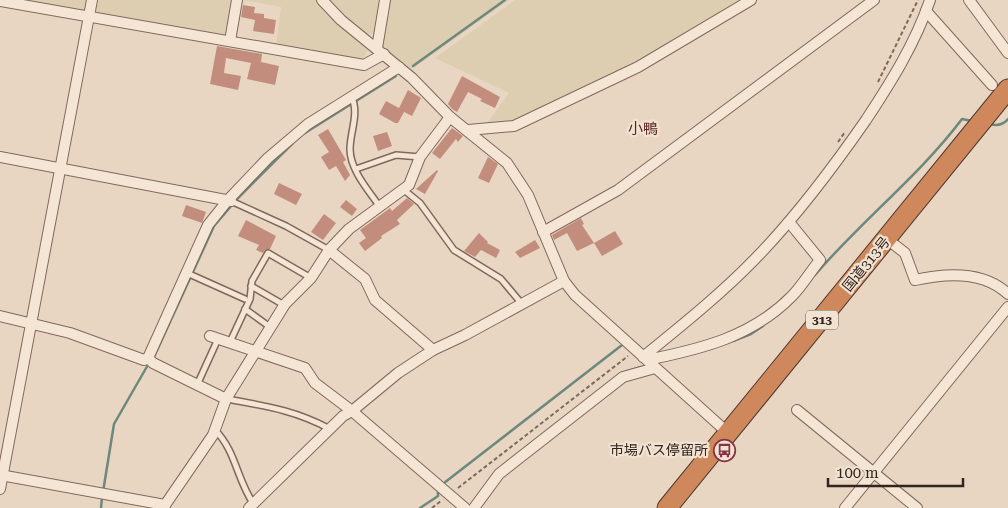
<svg xmlns="http://www.w3.org/2000/svg" width="1008" height="508" font-family="'Roboto Serif','Noto Sans JP',serif">
<style>
.farmland{fill:#ddceb1}
.lines{fill:none;stroke-linecap:round;stroke-linejoin:round}
.stream{stroke:#6d887c;stroke-width:2.5}
.building{fill:#c38d7d}
.lane-casing{stroke:#80695c;stroke-width:8}
.street-casing{stroke:#80695c;stroke-width:12}
.highway-casing{stroke:#4f3830;stroke-width:21}
.path{stroke:#80695c;stroke-width:2;stroke-dasharray:4 2.5;stroke-linecap:butt}
.lane{stroke:#f4e5d5;stroke-width:5}
.street{stroke:#f4e5d5;stroke-width:10}
.highway{stroke:#cf885c;stroke-width:19}
.labels{text-anchor:middle;dominant-baseline:central;stroke-width:4.5;stroke-linejoin:round;paint-order:stroke}
.shield{fill:#f1e2d1;stroke:#6b5d54;stroke-width:1}
.shield-label{font-size:12px;font-weight:bold;fill:#32241e}
.street-label{font-size:14px;fill:#32241e;stroke:#f1e2d1}
.poi-label{font-size:14px;fill:#32241e;stroke:#f1e2d1;text-anchor:end}
.neighbourhood-label{font-size:15px;fill:#5a2422;stroke:#f1e2d1}
</style>
<rect width="100%" height="100%" fill="#e8d6c3"/>
<g class="farmland">
<polygon points="7,0 89,0 87,13"/>
<polygon points="95,0 235,0 228,37 94,14"/>
<polygon points="243,0 318,0 368,51 361,60 276,46 281,7"/>
<polygon points="326,0 381,0 374,34 365,34 349,22"/>
<polygon points="387,0 509,0 411,70 380,47"/>
<polygon points="515,0 744,0 680,41 517,123 485,126 509,93 435,58"/>
</g>
<g class="lines">
<g class="stream">
<polyline points="413,66 505,0"/>
<path d="M990 124C997 126 1003 125 1008 119"/>
<polyline points="305,133 396,76"/>
<polyline points="235,201 293,143"/>
<path d="M815 275C862 220 919 176 962 119L972 121"/>
<polyline points="733,341 751,334 763,326"/>
<polyline points="153,359 214,226 232,205"/>
<polyline points="625,372 641,367"/>
<polyline points="444,483 622,345"/>
<polyline points="103,492 114,424 149,363"/>
<polyline points="101,508 102,497"/>
<polyline points="420,508 438,496 438,491"/>
</g>
</g>
<g class="building">
<polygon points="243,5 255,7 254,13 264,14 264,18 276,20 274,34 253,31 255,20 241,17"/>
<polygon points="217,46 262,54 261,62 279,66 275,85 247,79 251,63 226,58 224,73 241,76 238,90 210,84"/>
<polygon points="462,76 500,97 495,108 480,101 482,99 468,92 457,112 452,109 448,104"/>
<polygon points="408,90 421,98 412,116 404,112 398,123 395,123 379,114 386,101 399,108"/>
<polygon points="452,128 463,136 458,142 456,139 440,159 432,153"/>
<polygon points="328,129 346,160 343,162 350,175 345,181 336,166 329,170 321,157 329,152 318,135"/>
<polygon points="387,132 392,146 378,151 373,136"/>
<polygon points="488,157 498,164 489,183 478,178"/>
<polygon points="437,170 438,171 425,194 416,189"/>
<polygon points="279,183 302,194 296,205 274,194"/>
<polygon points="407,198 414,204 397,220 400,224 381,236 382,238 365,251 359,243 366,238 360,230 390,208 392,211"/>
<polygon points="346,200 357,209 352,216 340,207"/>
<polygon points="186,205 206,212 202,223 182,216"/>
<polygon points="324,214 336,223 323,240 311,232"/>
<polygon points="581,218 584,224 582,225 594,243 577,251 567,233 554,240 552,235"/>
<polygon points="246,220 276,236 270,249 266,249 263,253 256,250 259,245 238,236"/>
<polygon points="615,231 623,244 602,256 594,243"/>
<polygon points="479,233 488,242 487,243 500,250 496,258 481,250 475,257 464,251"/>
<polygon points="535,240 540,248 520,258 515,252"/>
</g>
<g class="lines">
<defs>
<g id="lane">
<path d="M351 96C360 112 350 132 350 149 350 170 369 191 380 207"/>
<polyline points="356,169 396,155 420,157"/>
<polyline points="404,190 420,203 454,250 501,279 522,304"/>
<polyline points="231,201 286,226 329,250"/>
<polyline points="187,273 245,299"/>
<polyline points="251,286 284,305"/>
<polyline points="245,309 270,327"/>
<polyline points="230,342 250,299 252,281 268,253 311,278"/>
<polyline points="197,385 218,339"/>
<path d="M227 399C265 406 295 410 330 429"/>
<path d="M215 430C236 451 237 480 253 503"/>
</g>
<g id="street">
<polyline points="322,0 341,20 412,78 450,117 507,163 528,195 564,281 575,295 728,433"/>
<polyline points="969,0 1008,53"/>
<polyline points="0,1 364,65 384,54"/>
<polyline points="926,11 992,85"/>
<polyline points="230,41 237,0"/>
<polyline points="377,48 385,0"/>
<polyline points="468,130 514,126 638,67 751,0"/>
<polyline points="0,157 231,201"/>
<polyline points="543,232 618,190 874,0"/>
<path d="M887 239 905 253 915 280C946 273 984 271 1008 294"/>
<polyline points="329,250 365,279 375,300 433,350"/>
<polyline points="0,316 70,333 144,360 148,358"/>
<polyline points="210,336 305,368 315,383 352,411 465,508"/>
<path d="M643 357C681 326 720 295 755 259 796 217 832 169 866 120 891 82 915 44 930 0"/>
<polyline points="148,358 208,225 228,200 268,158 308,124 399,67"/>
<polyline points="148,358 153,363 226,399"/>
<path d="M647 360C701 349 752 337 792 296 802 286 810 272 820 260L789 222"/>
<polyline points="797,410 917,508"/>
<polyline points="0,475 165,505"/>
<polyline points="0,489 92,0"/>
<polyline points="163,508 213,435 226,399 285,304 311,278 329,250 349,229 409,185 420,157 450,117"/>
<polyline points="249,508 343,416 352,411 398,373 433,350 465,335 564,281"/>
<polyline points="474,508 499,474 623,377 655,368"/>
<polyline points="845,508 1008,307"/>
</g>
<polyline id="highway" points="667,508 1008,89"/>
</defs>
<use href="#lane" class="lane-casing"/>
<use href="#street" class="street-casing"/>
<use href="#highway" class="highway-casing"/>
<g class="path">
<polyline points="878,82 918,0"/>
<polyline points="838,142 845,132"/>
<polyline points="458,488 628,356"/>
<polyline points="432,508 442,500"/>
</g>
<use href="#lane" class="lane"/>
<use href="#street" class="street"/>
<use href="#highway" class="highway"/>
</g>
<defs>
<symbol id="bus-ring" viewBox="-11 -11 22 22"><circle r="9.5" fill="#f1e2d1" stroke="#893243" stroke-width="1.5"/><path d="M-5-6H5V4H4V6H2V4H-2V6H-4V4H-5ZM-3.5-4V0h7V-4ZM-3.5 1.2v1.5H-2V1.2ZM2 1.2v1.5H3.5V1.2Z" fill="#893243"/></symbol>
</defs>
<g fill-rule="evenodd">
<use href="#bus-ring" x="712" y="438" width="25" height="25"/>
</g>
<g class="labels">
<rect class="shield" x="806" y="310.5" width="32" height="19" rx="4"/>
<g class="shield-label">
<text x="822" y="320">313</text>
</g>
<g class="street-label">
<text transform="translate(866 264) rotate(-51)">国道313号</text>
</g>
<g class="poi-label">
<text x="708" y="450">市場バス停留所</text>
</g>
<g class="neighbourhood-label">
<text x="643" y="129">小鴨</text>
</g>
</g>
<path d="M828 478v8h135v-8" fill="none" stroke="#32241e" stroke-width="2.5"/>
<text x="836" y="478" font-size="15" fill="#32241e" stroke="#f1e2d1" stroke-width="4" paint-order="stroke">100 m</text>
</svg>
